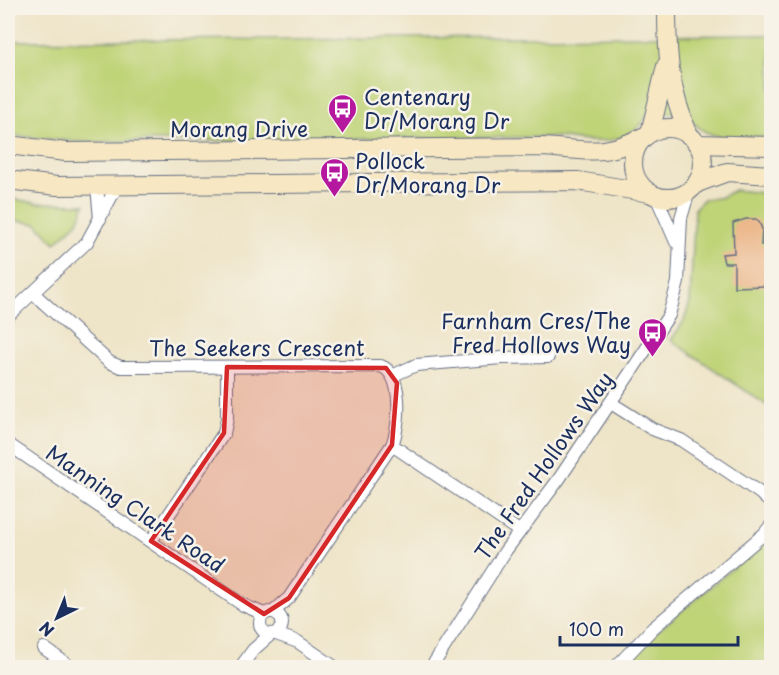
<svg xmlns="http://www.w3.org/2000/svg" width="779" height="675" font-family="'Playpen Sans',sans-serif">
<style>
.green{fill:#bfd377;stroke:#6d816a;stroke-width:1.5}
.building{fill:#ecb78b}
.lines{fill:none;stroke-linecap:round;stroke-linejoin:round}
.street-casing{stroke:#656e83;stroke-width:14}
.secondary-casing{stroke:#656e83;stroke-width:20}
.street{stroke:#fff;stroke-width:12}
.secondary{stroke:#f7e8c3;stroke-width:18}
.marked{fill:#d62828;fill-opacity:0.2;stroke:#d62828;stroke-width:4.5;stroke-linejoin:round}
.labels{text-anchor:middle;dominant-baseline:central;stroke-width:5;stroke-linejoin:round;paint-order:stroke}
.poi-label{font-size:21px;fill:#1b2f5e;stroke:#f7f3e8;text-anchor:start}
.street-label{font-size:21px;fill:#1b2f5e;stroke:#f7f3e8}
</style>
<rect width="100%" height="100%" fill="#f7f3e8"/>
<filter id="ink" filterUnits="userSpaceOnUse"><feTurbulence type="fractalNoise" baseFrequency=".0167" numOctaves="2"/><feDisplacementMap in="SourceGraphic" scale="12" xChannelSelector="R" yChannelSelector="G"/><feConvolveMatrix kernelMatrix="1 2 1 2 8 2 1 2 1" color-interpolation-filters="sRGB"/></filter>
<filter id="wash" filterUnits="userSpaceOnUse"><feTurbulence type="fractalNoise" baseFrequency=".008" numOctaves="4" result="noise"/><feDisplacementMap in="SourceGraphic" scale="24" xChannelSelector="R" yChannelSelector="G"/><feGaussianBlur stdDeviation="1.35" result="paint"/><feColorMatrix in="noise" values="0 0 0 0 0 0 0 0 0 0 0 0 0 0 0 0 0 1.4 0 .05"/><feComposite in="paint" operator="in"/></filter>
<g filter="url(#wash)">
<rect width="100%" height="100%" fill="#eee4c7"/>
<g class="green">
<path d="M771 35V137C740 137 705 145 687 114L649 113C631 148 591 143 557 137L79 142 8 135V41Z"/>
<polygon points="735,190 771,194 771,408 671,340 684,321 690,302 695,208 704,199 719,198"/>
<polygon points="8,198 36,203 85,204 78,222 55,243 37,224 8,219"/>
<polygon points="771,536 771,667 626,668 646,641"/>
</g>
<g id="blocks">
<polygon class="building" points="746,219 756,219 759,222 762,229 761,245 771,245 771,257 766,257 766,286 734,287 734,263 724,263 722,254 734,253 733,223"/>
</g>
</g>
<g filter="url(#ink)">
<use href="#blocks" fill-opacity="0" stroke="#656e83" stroke-width="1.5"/>
<g class="lines">
<defs>
<g id="street">
<polyline points="97,186 100,219"/>
<polyline points="656,196 676,242"/>
<path d="M33 293 109 362 121 367 381 366C404 375 400 425 392 445L289 598 273 612"/>
<polyline points="8,316 87,242 117,186"/>
<polyline points="394,375 416,365 502,358 548,357"/>
<polyline points="611,403 652,429 681,440 760,493 772,504"/>
<polyline points="8,444 243,605 264,614"/>
<polyline points="392,445 519,531"/>
<polyline points="151,541 224,433 227,419 227,367"/>
<circle cx="271" cy="623" r="11"/>
<polyline points="276,634 298,642 336,668"/>
<polyline points="44,648 72,668"/>
<polyline points="240,668 253,650 270,635"/>
<polyline points="431,668 506,550 559,479 669,315 678,282 681,218 689,191"/>
<polyline points="615,668 653,628 764,534 772,524"/>
</g>
<g id="secondary">
<path d="M667 8C667 56 669 89 689 135"/>
<circle cx="668" cy="163" r="35"/>
<polyline points="650,133 666,66"/>
<polyline points="697,144 772,146"/>
<path d="M8 145 66 152 540 147C589 149 600 159 647 135"/>
<polyline points="8,180 57,186 578,181 650,193"/>
<polyline points="697,183 727,172 772,175"/>
</g>
</defs>
<use href="#street" class="street-casing"/>
<use href="#secondary" class="secondary-casing"/>
<use href="#street" class="street"/>
<use href="#secondary" class="secondary"/>
</g>
</g>
<path class="marked" d="M227 367 386 368 397 383 392 445 289 598 264 614 151 541 224 433Z"/>
<defs>
<symbol id="bus-pin" viewBox="-11 -11 22 30"><path d="M0 17L-7.5 6A9.5 9.5 0 1 1 7.5 6Z" fill="#b5179e" stroke="#f7f3e8"/><path d="M-5-6H5V4H4V6H2V4H-2V6H-4V4H-5ZM-3.5-4V0h7V-4ZM-3.5 1.2v1.5H-2V1.2ZM2 1.2v1.5H3.5V1.2Z" fill="#fff"/></symbol>
</defs>
<g fill-rule="evenodd">
<use href="#bus-pin" x="326" y="92" width="33" height="45"/>
<use href="#bus-pin" x="318" y="156" width="33" height="45"/>
<use href="#bus-pin" x="636" y="316" width="33" height="45"/>
</g>
<g class="labels">
<g class="poi-label">
<text x="364" y="96">Centenary<tspan x="364" dy="24">Dr/Morang Dr</tspan></text>
<text x="355" y="160">Pollock<tspan x="355" dy="24">Dr/Morang Dr</tspan></text>
<text x="631" y="320" text-anchor="end">Farnham Cres/The<tspan x="631" dy="24">Fred Hollows Way</tspan></text>
</g>
<g class="street-label">
<text x="239" y="128">Morang Drive</text>
<text x="257" y="347">The Seekers Crescent</text>
<text transform="translate(543 465) rotate(-55)">The Fred Hollows Way</text>
<text transform="translate(136 508) rotate(34)">Manning Clark Road</text>
</g>
</g>
<rect width="779" height="675" fill="none" stroke="#f7f3e8" stroke-width="30"/>
<g transform="translate(57 618) rotate(223)" stroke="#f7f3e8" stroke-width="4.5" paint-order="stroke">
<path d="M0-4.5L10 22L0 15L-10 22Z" fill="#1b2f5e"/>
<text y="-9" font-size="16" font-weight="bold" text-anchor="middle" fill="#1b2f5e">N</text>
</g>
<path d="M560 636v9h178v-9" fill="none" stroke="#1b2f5e" stroke-width="3"/>
<text x="569" y="636" font-size="18" fill="#1b2f5e" stroke="#f7f3e8" stroke-width="4.5" paint-order="stroke">100 m</text>
</svg>
